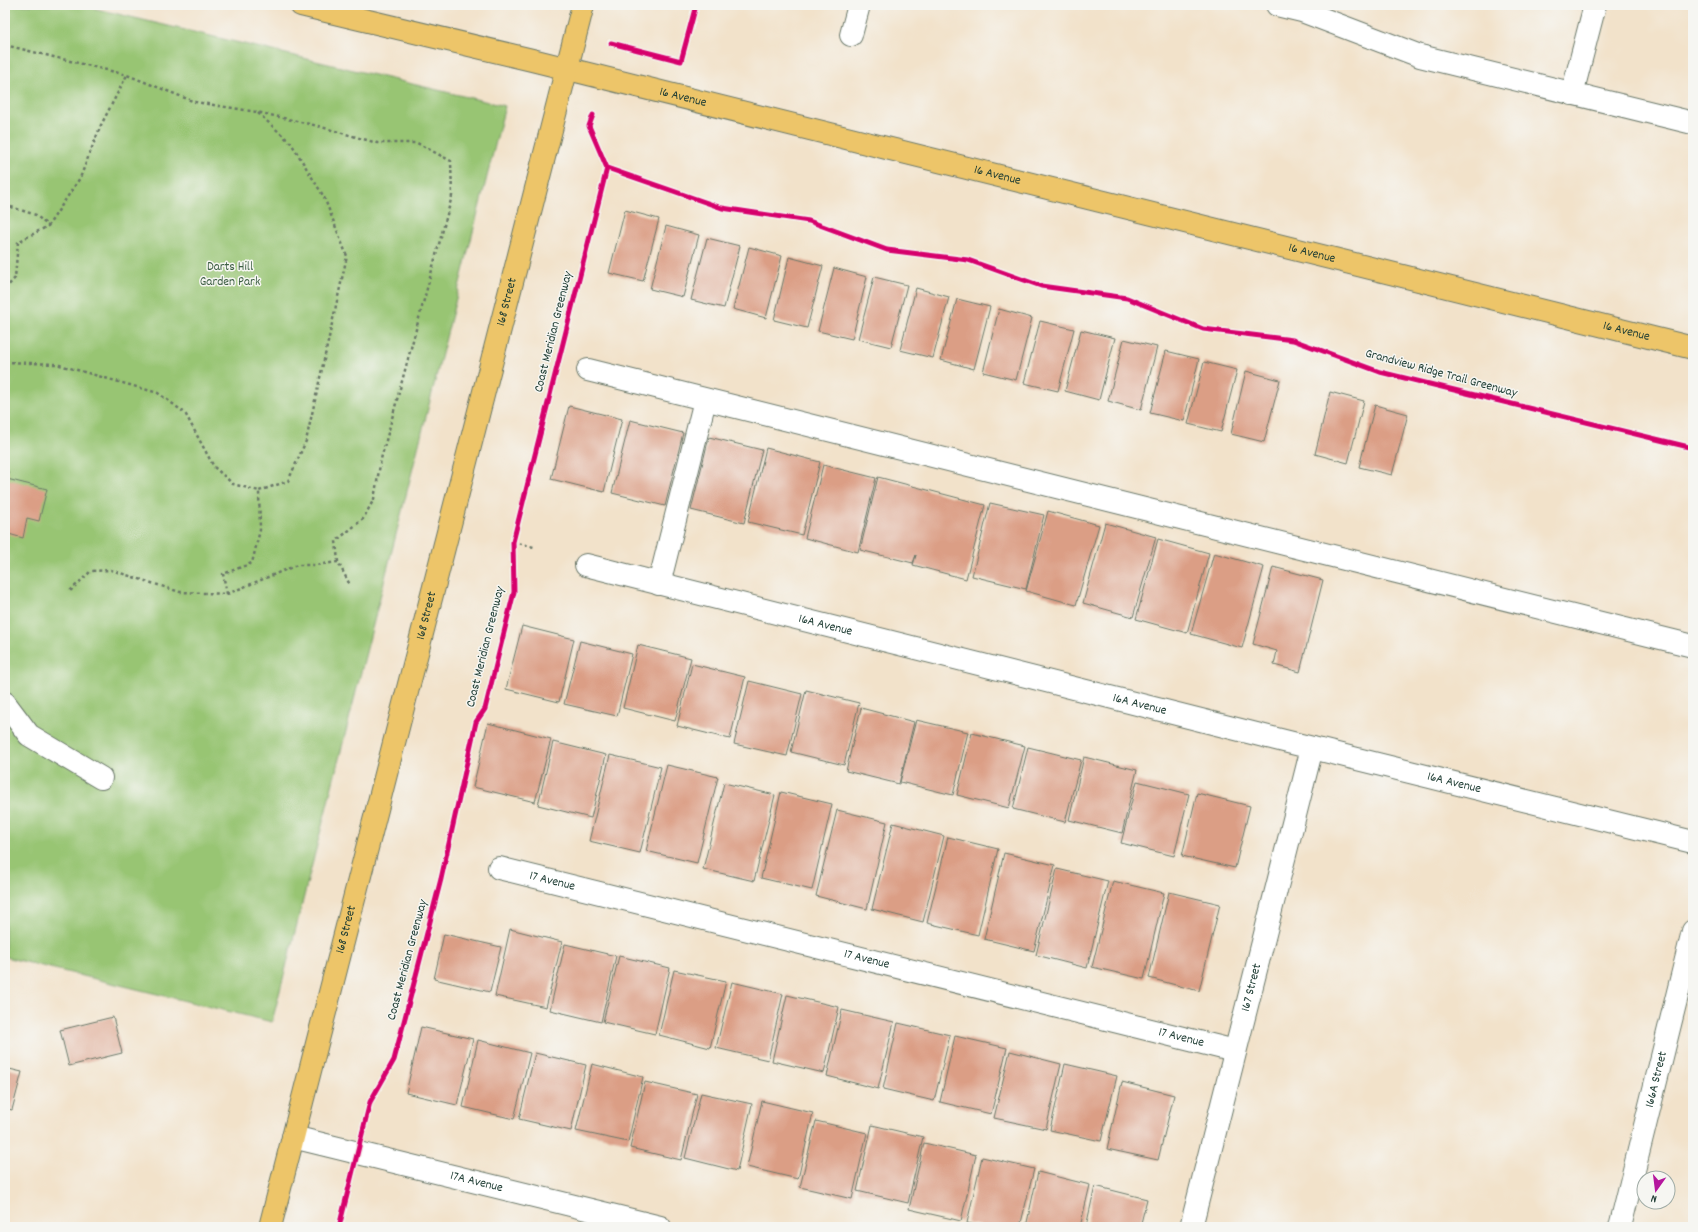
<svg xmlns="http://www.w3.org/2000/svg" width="1698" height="1232" font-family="Dekko,sans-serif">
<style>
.green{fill:#98c573;stroke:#5c8154}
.building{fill:#db9e85}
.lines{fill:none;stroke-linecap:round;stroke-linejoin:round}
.minor-casing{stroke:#697768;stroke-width:24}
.major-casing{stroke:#697768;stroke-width:24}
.path{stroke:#697768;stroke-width:2.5;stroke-dasharray:3 3;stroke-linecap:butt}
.minor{stroke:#fff;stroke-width:22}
.major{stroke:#edc569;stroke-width:22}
.cycleway-casing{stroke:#f6f6f2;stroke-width:8}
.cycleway{stroke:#d6006c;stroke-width:5}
.labels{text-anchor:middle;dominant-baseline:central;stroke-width:3;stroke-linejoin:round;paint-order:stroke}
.street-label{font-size:13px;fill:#1f3d34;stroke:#f6f6f2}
.park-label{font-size:13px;fill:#3d5f44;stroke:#f6f6f2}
</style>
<rect width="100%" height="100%" fill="#f6f6f2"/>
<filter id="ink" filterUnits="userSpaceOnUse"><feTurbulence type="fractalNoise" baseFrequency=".025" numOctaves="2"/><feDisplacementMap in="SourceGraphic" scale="8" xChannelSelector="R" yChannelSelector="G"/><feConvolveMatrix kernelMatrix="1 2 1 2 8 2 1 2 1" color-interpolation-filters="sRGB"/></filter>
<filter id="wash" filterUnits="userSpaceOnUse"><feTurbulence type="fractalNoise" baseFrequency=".012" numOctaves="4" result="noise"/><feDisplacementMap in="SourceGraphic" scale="16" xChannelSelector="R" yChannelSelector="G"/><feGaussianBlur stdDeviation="0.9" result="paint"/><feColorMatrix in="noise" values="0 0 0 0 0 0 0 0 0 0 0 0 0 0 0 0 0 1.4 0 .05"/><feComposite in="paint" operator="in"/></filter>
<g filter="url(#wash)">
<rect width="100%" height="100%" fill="#f2e2ca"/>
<polygon class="green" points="5,5 80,5 505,106 272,1022 5,957"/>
<g id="blocks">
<g class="building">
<polygon points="625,210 659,219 643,281 609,273"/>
<polygon points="666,226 699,235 683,297 650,289"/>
<polygon points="707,238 740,246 724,308 691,300"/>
<polygon points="749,247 782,256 766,318 733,309"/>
<polygon points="789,257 823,266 807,328 774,320"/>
<polygon points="834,268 867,277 852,339 818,331"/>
<polygon points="874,277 907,285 891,347 858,339"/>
<polygon points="916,288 949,297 933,358 900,350"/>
<polygon points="957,299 990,307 974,369 941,360"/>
<polygon points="999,309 1032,318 1016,380 983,372"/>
<polygon points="1040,321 1074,329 1058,391 1024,383"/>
<polygon points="1081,330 1115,338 1099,400 1065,391"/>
<polygon points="1124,339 1157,347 1141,410 1108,401"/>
<polygon points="1166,351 1199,359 1184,421 1150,413"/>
<polygon points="1204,362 1237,370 1221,432 1188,424"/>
<polygon points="1246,371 1280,380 1264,442 1231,434"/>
<polygon points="1330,392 1364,401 1348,463 1315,454"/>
<polygon points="1375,405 1408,414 1392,475 1359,467"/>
<polygon points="569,406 622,419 604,492 551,479"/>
<polygon points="630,420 683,433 665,506 612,493"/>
<polygon points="709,437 762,450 744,523 691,510"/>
<polygon points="766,448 820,462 802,535 748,522"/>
<polygon points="823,465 876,478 858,552 805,538"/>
<polygon points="5,471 9,472 7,479 47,489 39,521 27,518 23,538 5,533"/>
<polygon points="878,477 985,505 966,579 913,565 916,555 913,563 860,550"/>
<polygon points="990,503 1044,515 1026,589 972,576"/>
<polygon points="1048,511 1099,525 1076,605 1026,591"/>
<polygon points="1105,523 1156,537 1133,617 1083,603"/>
<polygon points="1158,539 1209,553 1187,633 1136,619"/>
<polygon points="1214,553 1264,567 1242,648 1191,634"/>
<polygon points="1273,567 1323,580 1300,672 1274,665 1277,651 1253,644"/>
<polygon points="522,626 574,639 559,702 506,689"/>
<polygon points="580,641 632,654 617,716 564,704"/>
<polygon points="638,645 691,658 675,721 623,708"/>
<polygon points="692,664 745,677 730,739 677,726"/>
<polygon points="749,681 802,694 787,756 734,744"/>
<polygon points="806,690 859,703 844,765 791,752"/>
<polygon points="861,708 914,722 899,784 846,771"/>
<polygon points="916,720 968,732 953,795 900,782"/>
<polygon points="488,723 551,739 535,802 473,787"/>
<polygon points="972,733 1025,746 1009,808 957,795"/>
<polygon points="553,742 606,755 591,818 538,805"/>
<polygon points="1028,747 1081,760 1065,822 1013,809"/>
<polygon points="610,755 661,767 640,853 589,841"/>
<polygon points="1084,757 1137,770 1122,833 1069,820"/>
<polygon points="667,765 718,777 697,863 646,851"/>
<polygon points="1137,781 1189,794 1174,856 1121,843"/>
<polygon points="724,783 775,795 754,881 703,869"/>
<polygon points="781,792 832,804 812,890 761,878"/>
<polygon points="1197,793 1250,806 1235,868 1182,856"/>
<polygon points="837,810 887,822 867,909 816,896"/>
<polygon points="893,823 944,836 923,922 872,909"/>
<polygon points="948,837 998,849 978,935 927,923"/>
<polygon points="1004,853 1055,865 1034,951 984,939"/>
<polygon points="1057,869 1108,881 1087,968 1036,955"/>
<polygon points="1113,881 1164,893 1144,979 1092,967"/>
<polygon points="1169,892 1220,904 1199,991 1149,978"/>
<polygon points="510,929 562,942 546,1007 495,996"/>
<polygon points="444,934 501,947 490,992 434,979"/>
<polygon points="565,944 616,956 601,1022 550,1010"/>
<polygon points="619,956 670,968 655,1034 603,1022"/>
<polygon points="674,970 726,981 710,1048 659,1035"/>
<polygon points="732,982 783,994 768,1060 716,1048"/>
<polygon points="787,995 839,1007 824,1073 772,1061"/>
<polygon points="842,1010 894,1022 878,1089 827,1076"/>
<polygon points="113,1017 122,1053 69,1066 60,1030"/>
<polygon points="898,1023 950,1035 934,1101 883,1089"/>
<polygon points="421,1027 473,1039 457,1105 406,1093"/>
<polygon points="955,1036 1007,1048 991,1114 940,1102"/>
<polygon points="478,1040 530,1053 514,1119 463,1107"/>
<polygon points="1010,1051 1061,1064 1046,1129 994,1118"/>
<polygon points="535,1053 586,1065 571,1131 519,1119"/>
<polygon points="592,1064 643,1077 628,1142 576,1131"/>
<polygon points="1065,1064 1117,1076 1101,1141 1050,1130"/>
<polygon points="5,1068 22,1072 12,1110 5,1108"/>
<polygon points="645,1082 697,1094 681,1160 630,1148"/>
<polygon points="1122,1082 1174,1095 1158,1160 1107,1149"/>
<polygon points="701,1093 752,1104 737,1171 685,1158"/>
<polygon points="762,1101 813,1113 798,1179 747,1167"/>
<polygon points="816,1121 867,1133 852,1199 800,1187"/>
<polygon points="872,1125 923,1137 908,1203 857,1191"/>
<polygon points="924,1143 976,1155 961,1221 909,1209"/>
<polygon points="982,1157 1034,1169 1020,1227 985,1227 967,1223"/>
<polygon points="1038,1172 1090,1185 1080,1227 1026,1227"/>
<polygon points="1095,1186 1147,1199 1140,1227 1086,1227"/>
</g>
</g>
</g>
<g filter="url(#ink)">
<use href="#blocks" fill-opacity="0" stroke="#697768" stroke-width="1"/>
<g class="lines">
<defs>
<g id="minor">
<polyline points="1277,5 1302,11 1420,56 1693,123"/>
<polyline points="851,35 859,5"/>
<polyline points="1572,94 1595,5"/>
<polyline points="588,370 1693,646"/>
<path id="s1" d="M586 565 1268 737 1693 842"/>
<polyline points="659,584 705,400"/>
<polyline points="5,703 29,735 101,778"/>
<path id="s2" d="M499 868 1235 1051"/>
<path id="s3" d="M293 1137 660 1227"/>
<path id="s4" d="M1191 1227 1312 748"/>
<path id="s5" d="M1620 1227 1693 931"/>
</g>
<g id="major">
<path id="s6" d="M301 5 532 60 1693 348"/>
<path id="s7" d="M270 1227 583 5"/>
</g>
</defs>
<use href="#minor" class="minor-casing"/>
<use href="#major" class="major-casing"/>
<g class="path">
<polyline points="5,45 127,75 195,102 257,112 318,126 377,143 417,143 451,161 452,196 381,459 374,499 363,519 336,541 338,562"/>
<polyline points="258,113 291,143 324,197 347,256 306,441 288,481 259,491"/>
<polyline points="5,205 36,215 48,226 80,178 101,125 127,75"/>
<polyline points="5,289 15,278 18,242 48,226"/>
<polyline points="5,362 56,364 158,393 185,413 214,467 233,484 259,491 260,530 252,563 223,574 227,594 180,592 111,570 91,571 69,592"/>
<polyline points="513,542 534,547"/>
<polyline points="227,594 297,565 315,565 338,562 350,585"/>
</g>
<use href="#minor" class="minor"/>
<use href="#major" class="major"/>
<defs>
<g id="cycleway">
<polyline points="611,43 681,61 696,5"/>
<polyline points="607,168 722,208 809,221 887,250 968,260 1041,286 1127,298 1203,329 1293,340 1380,372 1693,448"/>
<polyline points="339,1227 370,1102 394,1060 441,879 476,722 485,709 514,592 513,542 607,168 589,126 593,115"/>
</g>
</defs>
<use href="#cycleway" class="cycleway-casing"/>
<use href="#cycleway" class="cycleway"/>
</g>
</g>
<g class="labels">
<g class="street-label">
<text stroke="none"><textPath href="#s6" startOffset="393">16 Avenue</textPath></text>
<text stroke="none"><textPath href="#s6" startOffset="717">16 Avenue</textPath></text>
<text stroke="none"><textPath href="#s6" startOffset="1041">16 Avenue</textPath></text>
<text stroke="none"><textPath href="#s7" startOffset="955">168 Street</textPath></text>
<text stroke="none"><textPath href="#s6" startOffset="1365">16 Avenue</textPath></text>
<text transform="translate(554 332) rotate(-76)">Coast Meridian Greenway</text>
<text transform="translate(1441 374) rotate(15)">Grandview Ridge Trail Greenway</text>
<text stroke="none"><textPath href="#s7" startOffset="631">168 Street</textPath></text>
<text stroke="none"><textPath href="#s1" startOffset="247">16A Avenue</textPath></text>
<text transform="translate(486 647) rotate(-76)">Coast Meridian Greenway</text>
<text stroke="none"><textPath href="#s1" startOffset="571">16A Avenue</textPath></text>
<text stroke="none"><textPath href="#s1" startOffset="895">16A Avenue</textPath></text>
<text stroke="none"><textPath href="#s2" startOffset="55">17 Avenue</textPath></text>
<text stroke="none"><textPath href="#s7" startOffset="307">168 Street</textPath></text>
<text stroke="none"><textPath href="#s2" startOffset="379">17 Avenue</textPath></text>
<text transform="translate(408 960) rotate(-75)">Coast Meridian Greenway</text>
<text stroke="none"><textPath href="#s4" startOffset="247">167 Street</textPath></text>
<text stroke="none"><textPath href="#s2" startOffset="703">17 Avenue</textPath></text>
<text stroke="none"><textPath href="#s5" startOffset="152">166A Street</textPath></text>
<text stroke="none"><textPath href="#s3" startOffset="189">17A Avenue</textPath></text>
</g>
<g class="park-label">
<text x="230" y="267">Darts Hill<tspan x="230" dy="15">Garden Park</tspan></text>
</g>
</g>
<rect width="1698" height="1232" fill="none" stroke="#f6f6f2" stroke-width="20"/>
<g transform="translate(1656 1190) rotate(194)"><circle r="19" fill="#f6f6f2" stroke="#a0aca6"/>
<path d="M0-3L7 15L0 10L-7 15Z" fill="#b5179e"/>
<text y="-6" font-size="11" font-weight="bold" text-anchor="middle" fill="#1f3d34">N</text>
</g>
</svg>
